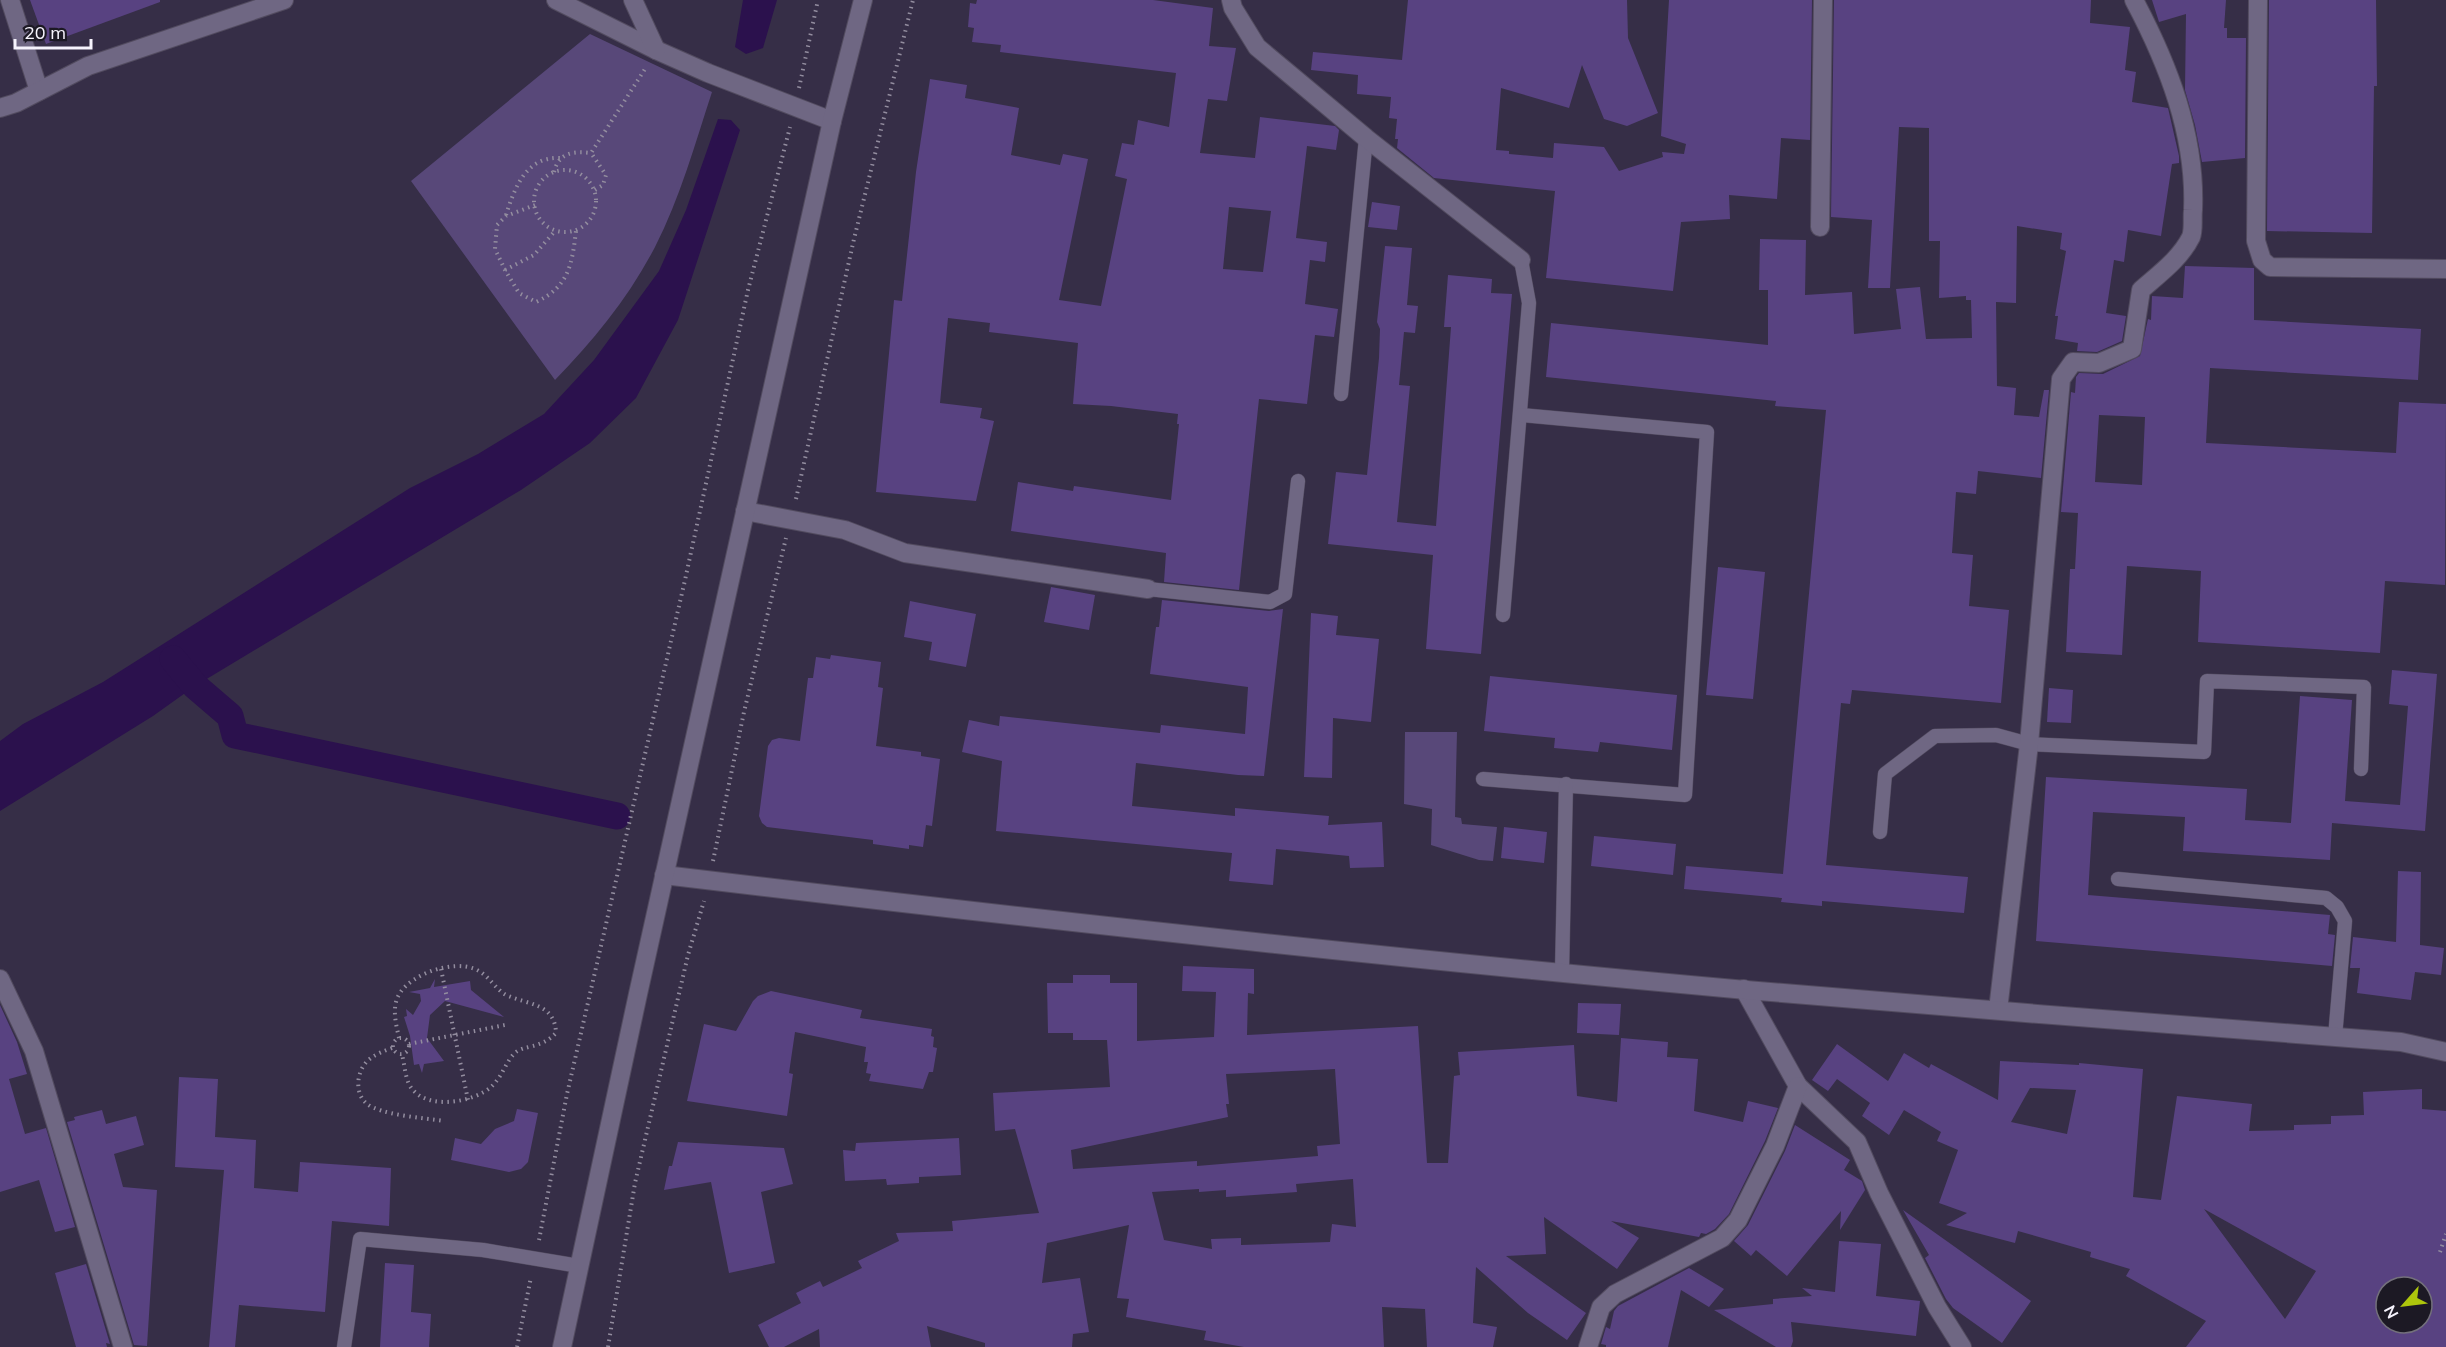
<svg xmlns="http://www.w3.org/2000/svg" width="2446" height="1347" font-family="Mulish,sans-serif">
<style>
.green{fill:#584879}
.water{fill:#2b114d}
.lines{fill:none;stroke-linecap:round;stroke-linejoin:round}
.canal{stroke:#2b114d;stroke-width:27}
.building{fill:#584281;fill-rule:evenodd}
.lane-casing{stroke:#524b5f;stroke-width:15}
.street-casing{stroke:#524b5f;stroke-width:20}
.secondary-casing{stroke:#524b5f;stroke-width:20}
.path{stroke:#938d9f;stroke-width:4;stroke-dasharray:1.5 4.5;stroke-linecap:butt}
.lane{stroke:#6f6783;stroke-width:14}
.street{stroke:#6f6783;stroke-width:18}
.secondary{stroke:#6f6783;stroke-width:18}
</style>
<rect width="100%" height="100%" fill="#362e47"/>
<g class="green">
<path d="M590 34 712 92C695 144 680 198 655 247 629 297 594 340 555 380L411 181Z"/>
<polygon points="1405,732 1457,732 1455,817 1461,818 1462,824 1497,827 1493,861 1479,860 1431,845 1432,809 1404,804"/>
</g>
<g class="water">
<polygon points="743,0 777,0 763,48 746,54 735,47"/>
<polygon points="718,119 731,120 740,130 678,320 636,398 590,443 521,490 195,686 153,716 0,811 0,741 23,724 103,682 410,488 478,454 544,414 594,360 659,271 686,210"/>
</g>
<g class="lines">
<polyline class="canal" points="173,659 195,686 230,716 235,735 617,816"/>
</g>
<g class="building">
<polygon points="30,0 160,0 160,2 46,44"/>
<path d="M977 0H1153L1213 8 1209 46 1236 48 1227 101 1208 99 1200 153 1255 158 1260 117 1335 126 1339 130 1336 150 1307 146 1296 238 1327 242 1325 262 1310 260 1305 304 1338 309 1334 337 1315 335 1307 404 1259 399 1239 590 1164 582 1166 553 1011 531 1018 482 1073 491 1074 486 1171 500 1179 424H1177L1178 414 1111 406 1073 404 1078 343 989 332 990 323 948 318 940 403 982 408 980 418 994 421 976 501 876 492 894 300 902 301 916 172 930 79 967 85 965 98 1019 108 1011 155 1060 165 1063 154 1088 159 1059 300 1101 306 1127 179 1115 176 1122 143 1134 145 1138 120 1169 127 1176 73 1000 52 1001 45 972 42 974 28 968 27 970 3 976 4ZM1229 207 1271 211 1263 272 1223 269Z"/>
<polygon points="1408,0 1627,0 1628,38 1658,113 1627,126 1604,119 1582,65 1569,108 1501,88 1496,150 1509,151 1509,154 1553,158 1554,143 1604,147 1619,171 1663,157 1662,152 1684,154 1686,144 1661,136 1669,0 1812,0 1810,140 1781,138 1777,199 1729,195 1730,219 1681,222 1673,291 1546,278 1555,191 1434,178 1397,148 1398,139 1395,139 1397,119 1389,118 1391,97 1357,94 1358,75 1311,70 1313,52 1402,60"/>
<polygon points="1834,0 2091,0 2090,23 2130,27 2125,70 2136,72 2132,102 2168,108 2179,156 2179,163 2172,164 2161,236 2128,230 2124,262 2114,260 2106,313 2126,316 2122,341 2097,352 2077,351 2078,343 2055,339 2058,316 2055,316 2066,251 2060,249 2062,233 2017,226 2016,303 1996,302 1997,386 2016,388 2014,415 2039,417 2044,390 2049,390 2041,478 1978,471 1976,494 1956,492 1952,553 1973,555 1969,606 2009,610 2001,703 1852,690 1850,704 1841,703 1826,865 1968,877 1964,913 1822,901 1822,906 1781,902 1782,898 1684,889 1686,866 1783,874 1826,410 1775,406 1776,401 1546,377 1551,323 1768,345 1768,290 1759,290 1760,239 1806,240 1805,295 1852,292 1854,334 1901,329 1896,289 1920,287 1926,339 1972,338 1971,300 1966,300 1966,296 1939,298 1940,241 1929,241 1929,128 1899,127 1890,288 1868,288 1872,220 1831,217"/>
<polygon points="2152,0 2226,0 2224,28 2227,28 2227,38 2246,38 2245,158 2202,162 2195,125 2185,90 2186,14 2159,22"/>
<polygon points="2269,0 2376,0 2377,86 2374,86 2372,233 2267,231"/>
<polygon points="1372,202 1400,206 1397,230 1368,227"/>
<polygon points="1385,246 1412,248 1407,305 1418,306 1415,333 1404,332 1399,385 1410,386 1397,522 1436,526 1451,327 1444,327 1448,275 1492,279 1491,293 1512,294 1481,654 1426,649 1433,555 1328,544 1336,472 1367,475 1379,358 1380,329 1377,322"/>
<path d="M2185 266 2254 268V320L2421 329 2418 380 2210 368 2206 443 2396 453 2399 402 2446 404 2445 585 2385 581 2380 653 2198 642 2201 571 2127 566 2122 655 2066 652 2070 569H2075L2078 513 2061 512 2071 392 2075 393 2076 377 2079 373 2103 374 2140 356 2148 319 2151 320 2152 296 2183 298ZM2099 415 2145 417 2142 485 2095 482Z"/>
<polygon points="1718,567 1765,572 1753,699 1706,695"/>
<polygon points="1051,587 1095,595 1089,630 1044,622"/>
<polygon points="1162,600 1269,611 1283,609 1264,776 1238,775 1136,763 1132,806 1235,816 1235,808 1329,816 1328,825 1382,822 1384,867 1350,868 1349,856 1276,849 1273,885 1229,881 1232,853 996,831 1002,761 962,752 969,720 999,726 1000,716 1160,733 1161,725 1245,734 1248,687 1150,674 1156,627 1159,627"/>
<polygon points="910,601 976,614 966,667 929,660 932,642 904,637"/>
<polygon points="1311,613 1338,616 1336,635 1379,639 1371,722 1333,718 1332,778 1304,777"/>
<polygon points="831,655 881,662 878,687 883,688 876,746 921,752 921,756 940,759 932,826 926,825 923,847 909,845 909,849 873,844 873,840 767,827 762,823 759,816 768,746 772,740 779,738 800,741 808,678 813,678 816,657 830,659"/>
<polygon points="2392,670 2437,674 2425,831 2332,823 2330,860 2183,851 2185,817 2093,812 2088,895 2330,915 2328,934 2335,935 2332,966 2036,941 2046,777 2247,789 2245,820 2291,823 2300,696 2352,700 2345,801 2400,805 2408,706 2389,704"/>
<polygon points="1490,676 1677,695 1672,750 1600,742 1598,752 1554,748 1555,738 1484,731"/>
<polygon points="2049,688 2073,690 2071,723 2047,722"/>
<polygon points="1504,827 1547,832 1544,863 1501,858"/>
<polygon points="1594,836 1676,844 1673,875 1591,866"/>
<polygon points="2398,871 2421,872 2420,945 2444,948 2441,975 2415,972 2411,1000 2357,993 2360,968 2350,968 2353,937 2396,942"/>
<path d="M1183 966 1254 969V994L1248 993 1247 1035 1418 1026 1427 1163H1448L1454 1076 1460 1075 1458 1052 1574 1045 1577 1096 1617 1102 1621 1038 1668 1042 1667 1057 1698 1059 1694 1111 1743 1122 1748 1101 1778 1108 1765 1141 1729 1214 1715 1229 1706 1234 1701 1233 1699 1237 1611 1221 1639 1238 1617 1269 1544 1217 1546 1254 1506 1256 1586 1313 1567 1340 1528 1313 1476 1267 1473 1323 1497 1327 1493 1347H1427L1425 1309 1382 1307 1384 1347H1244L1204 1340 1206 1331 1126 1317 1129 1299 1117 1298 1129 1225 1047 1243 1042 1283 1080 1278 1089 1332 1073 1334 1072 1347H985V1343L927 1326 931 1347H820L819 1329 784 1347H769L758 1325 801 1303 796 1293 820 1281 823 1287 862 1268 858 1261 899 1241 896 1233 953 1231 952 1221 1039 1213 1015 1129 995 1131 993 1093 1110 1087 1107 1040H1073V1033H1048L1047 983H1073V975H1110V983H1137V1041L1214 1037 1216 992 1182 991ZM1335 1069 1340 1144 1317 1146 1318 1156 1197 1166V1161L1073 1169 1071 1150 1228 1117 1226 1104H1229L1226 1074ZM1353 1179 1356 1227 1332 1224 1330 1242 1241 1245V1238L1211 1239 1212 1249 1164 1240 1152 1192 1199 1189V1192L1226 1190V1197L1297 1192 1296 1184Z"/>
<polygon points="435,979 434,987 470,981 471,990 504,1017 445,1001 430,1015 427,1038 444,1061 424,1064 422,1073 419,1064 414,1065 410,1036 404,1017 407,1016 406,1009 413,1015 421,1001 420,994 409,992 430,988"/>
<polygon points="771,991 862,1010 860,1018 932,1029 931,1036 934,1037 933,1047 937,1048 933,1072 929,1072 923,1089 869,1081 871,1074 866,1073 868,1062 864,1062 866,1047 795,1032 789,1073 793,1074 787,1116 687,1101 704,1024 736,1031 753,1001 758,996"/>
<polygon points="1578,1003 1621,1004 1619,1035 1577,1033"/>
<polygon points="0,1005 17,1042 27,1074 9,1079 25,1134 46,1128 75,1227 55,1232 39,1180 0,1192"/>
<path d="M1837 1044 1888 1081 1904 1053 1929 1068 1931 1064 1998 1100 2000 1061 2079 1065V1063L2143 1069 2133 1197 2161 1200 2177 1096 2252 1104 2249 1131 2294 1130V1125L2331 1124V1116L2364 1115 2363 1092 2422 1089V1109L2446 1111V1347H2186L2206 1321 2126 1276 2130 1269 2090 1257 2091 1252 2018 1231 2015 1243 1946 1225 1967 1213 1939 1203 1958 1150 1937 1141 1941 1132 1904 1110 1889 1135 1862 1116 1870 1103 1837 1079 1828 1091 1812 1080ZM2030 1088 2076 1090 2067 1134 2011 1122ZM2204 1209 2316 1271 2285 1319ZM2386 1287H2422V1323H2386Z"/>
<polygon points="179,1077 218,1079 215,1137 256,1140 254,1188 298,1192 300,1162 391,1168 389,1226 332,1221 325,1312 239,1305 235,1347 209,1347 224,1170 175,1167"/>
<polygon points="517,1109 538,1113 528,1162 521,1169 509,1172 451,1160 455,1138 481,1144 495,1129 514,1121"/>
<polygon points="102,1110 106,1124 136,1116 144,1145 114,1154 123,1187 157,1190 147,1346 134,1345 67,1122 75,1120 74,1117"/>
<polygon points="1795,1125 1850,1160 1844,1170 1862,1181 1865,1190 1840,1230 1841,1211 1787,1276 1756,1250 1751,1256 1734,1241 1748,1225 1785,1151"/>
<polygon points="959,1138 961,1175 919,1177 919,1183 887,1185 886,1179 845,1181 843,1150 855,1151 856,1143"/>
<polygon points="678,1142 784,1148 793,1184 761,1192 775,1263 729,1273 711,1182 664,1190 669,1166 672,1166"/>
<polygon points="1903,1210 2031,1301 2002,1343 1953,1308 1946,1299 1925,1258 1929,1255"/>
<polygon points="1839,1241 1881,1244 1876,1296 1920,1301 1916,1336 1791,1322 1793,1341 1791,1347 1776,1347 1714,1310 1773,1304 1773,1299 1812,1296 1802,1288 1835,1292"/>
<polygon points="385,1263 414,1265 411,1312 431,1314 429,1347 380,1347"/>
<polygon points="86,1264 110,1344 106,1343 107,1347 76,1347 55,1273"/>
<polygon points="1689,1268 1724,1289 1709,1307 1681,1290 1668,1347 1606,1347 1606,1345 1601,1344 1606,1327 1610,1329 1614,1311 1618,1306"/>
</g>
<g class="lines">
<defs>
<g id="lane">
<polyline points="1341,394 1366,138"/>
<polyline points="1148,589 1270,602 1285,594 1298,481"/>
<polyline points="1503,615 1529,303 1521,260"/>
<polyline points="1483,779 1685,795 1707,432 1521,415"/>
<polyline points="1880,832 1885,774 1935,736 1996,735 2029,744 2204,752 2207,681 2364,687 2361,769"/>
<polyline points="2118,879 2326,898 2337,907 2345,921 2335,1037"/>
<polyline points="1562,972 1566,784"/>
<polyline points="344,1347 360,1239 483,1250 579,1266"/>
</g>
<g id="street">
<polyline points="10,0 39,91"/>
<polyline points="556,0 656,50 708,73 832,121"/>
<polyline points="633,0 656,50"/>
<polyline points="1231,0 1233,8 1257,47 1366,138 1521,260"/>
<polyline points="2258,0 2256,241 2262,260 2270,267 2446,269"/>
<polyline points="0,108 16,103 88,66 284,0"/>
<polyline points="1820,227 1823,0"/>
<polyline points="745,511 845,530 905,553 1148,589"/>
<polyline points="0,979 34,1051 123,1347"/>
<polyline points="1744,989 1798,1086 1857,1142 1879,1193 1937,1307 1962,1347"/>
<path d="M1998 1010 2029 744 2061 379 2073 362 2099 363 2132 349 2141 290C2159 274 2180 259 2191 237 2194 229 2192 218 2193 210 2196 135 2168 64 2134 0"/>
<polyline points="1588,1347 1601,1307 1615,1294 1722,1238 1738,1220 1775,1146 1798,1086"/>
</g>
<g id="secondary">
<path d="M664 875C1024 918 1385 958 1746 990 1964 1009 2183 1025 2401 1042L2446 1052"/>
<polyline points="562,1347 638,994 832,121 863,0"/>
</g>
</defs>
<use href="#lane" class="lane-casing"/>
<use href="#street" class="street-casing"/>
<use href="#secondary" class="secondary-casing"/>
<g class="path">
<polyline points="799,88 818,0"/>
<circle cx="565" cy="201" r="31"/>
<path d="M554 172C559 152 574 151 591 153"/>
<polyline points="595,190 603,185 606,175 591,153 645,69"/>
<path d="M535 205 506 216 497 225 495 249 505 270 519 293 536 302C569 287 572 264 576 231"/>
<path d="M506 215C515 187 526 156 561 158"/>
<polyline points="505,270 534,255 555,231"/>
<polyline points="796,499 854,239 913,0"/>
<polyline points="713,861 744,712 786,538"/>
<polyline points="441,969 468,1100"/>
<circle cx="401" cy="1046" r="8"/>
<path d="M399 1038C396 1024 391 1006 400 993 413 973 453 960 475 969 489 975 495 989 506 995 528 1005 555 1003 556 1033 541 1049 523 1045 515 1053 506 1061 503 1076 491 1087 474 1102 430 1110 413 1090 405 1082 405 1065 402 1055"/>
<polyline points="409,1044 505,1025"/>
<path d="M392 1048C376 1054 363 1059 359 1077 357 1086 359 1097 366 1103 379 1115 425 1118 444 1121"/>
<polyline points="539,1240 567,1094 685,580 748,290 790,127"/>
<polyline points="2440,1252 2446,1234"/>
<polyline points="517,1347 531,1277"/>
<polyline points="608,1347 635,1183 688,955 704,901"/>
</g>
<use href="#lane" class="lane"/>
<use href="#street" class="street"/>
<use href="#secondary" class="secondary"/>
</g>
<g transform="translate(2404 1305) rotate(242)"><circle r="28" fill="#1c1924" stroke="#73707b" stroke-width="1.5"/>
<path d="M0-4.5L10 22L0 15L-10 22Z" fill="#aec60c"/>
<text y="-9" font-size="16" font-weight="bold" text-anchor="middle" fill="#f6f3fd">N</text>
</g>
<path d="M15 39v9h76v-9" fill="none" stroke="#f6f3fd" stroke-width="3"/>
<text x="24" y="39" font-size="18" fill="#f6f3fd" stroke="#1c1924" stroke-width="4.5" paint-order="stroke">20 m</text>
</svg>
